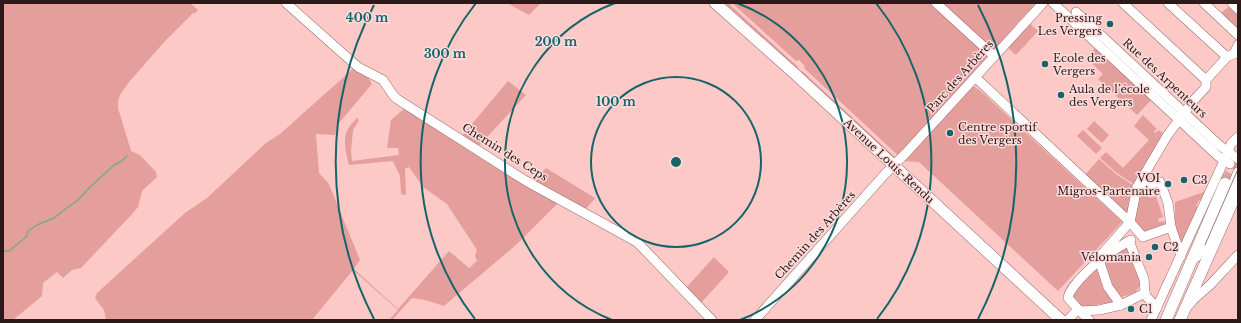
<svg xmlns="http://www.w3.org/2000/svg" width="1241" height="323" font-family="'Libre Baskerville',serif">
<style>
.green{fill:#e49e9c}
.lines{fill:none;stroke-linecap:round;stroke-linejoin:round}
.stream{stroke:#78b070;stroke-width:1.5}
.major-tunnel{stroke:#d3a6a4;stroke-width:11;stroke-dasharray:11 5.5;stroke-linecap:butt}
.minor-casing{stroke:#9b6d6b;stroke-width:10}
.major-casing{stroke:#9b6d6b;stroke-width:12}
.minor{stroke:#fff;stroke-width:9}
.major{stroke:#fff;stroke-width:11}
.tram{stroke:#9c7776;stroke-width:1}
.ring{fill:none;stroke:#146469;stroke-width:2}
.poi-dot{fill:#146469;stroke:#fcdcdb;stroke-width:1.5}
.labels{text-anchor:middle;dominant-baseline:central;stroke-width:3;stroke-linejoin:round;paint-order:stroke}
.poi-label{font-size:11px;fill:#2c1a1a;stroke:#fcdcdb;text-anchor:start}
.street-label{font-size:11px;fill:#2c1a1a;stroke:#fcdcdb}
.centre{fill:#146469;stroke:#fcdcdb;stroke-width:2}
.ring-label{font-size:12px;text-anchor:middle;font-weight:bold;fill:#146469;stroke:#fcdcdb;stroke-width:3;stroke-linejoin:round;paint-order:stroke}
</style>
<rect width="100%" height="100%" fill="#fdc9c7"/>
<g class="green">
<polygon points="3,3 190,3 198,10 194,14 193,13 165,41 129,82 120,95 118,101 118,108 131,151 140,155 156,172 157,177 142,191 138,207 133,213 81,268 72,270 63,278 57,272 43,283 42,296 13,320 3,320"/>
<polygon points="507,3 541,3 529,15"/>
<polygon points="725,3 728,3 798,67 796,69"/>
<polygon points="732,3 1036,3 966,80 983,93 1122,222 1058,291 919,162 904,161 804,68 805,66 799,60 796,61"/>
<polygon points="1231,5 1238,11 1238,32 1221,17 1222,12"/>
<polygon points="1028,22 1038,31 1016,55 1006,46"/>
<polygon points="1097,46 1153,98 1137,115 1098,79 1103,74 1086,58"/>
<path d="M355 67 368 77 372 84 339 123 335 135 316 134 319 173 329 184 360 260 354 269 398 309 449 251 469 268 477 261 475 256 477 250 447 204 423 187 409 167 405 169 406 195 401 194 400 176 393 161 349 165C346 154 342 139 348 129 350 125 354 121 357 118L359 120 353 130 351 151 352 161 399 155 398 148H387L391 120 406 107 559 202 517 244 444 306 425 300 412 298 392 320H389L398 310 353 270 312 320H106L104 310 95 298 97 293 185 213 207 198 266 143 280 134Z"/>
<polygon points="802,71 896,158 894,160 801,73"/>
<polygon points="508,81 526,95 477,148 461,137"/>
<polygon points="1143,115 1157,129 1154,131 1155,133 1159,130 1166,136 1135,185 1117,173 1100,158 1106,152 1123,168 1149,140 1134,126"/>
<polygon points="1094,121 1109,135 1102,143 1087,129"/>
<polygon points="1083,130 1102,148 1096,154 1077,136"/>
<polygon points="1099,159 1116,174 1134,186 1129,218 1084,176"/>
<polygon points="546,168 595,198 585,210 533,183"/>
<polygon points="1154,190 1154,192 1149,194 1150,198 1156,196 1163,217 1158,219 1159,222 1164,221 1166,225 1144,233 1133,222 1139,195"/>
<polygon points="1207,191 1204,202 1199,200 1196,206 1201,208 1182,249 1175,233 1175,202"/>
<polygon points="1130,246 1142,282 1135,293 1118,298 1102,265 1108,261 1108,259"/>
<polygon points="714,257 729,272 700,304 685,289"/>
<polygon points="1100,266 1116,300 1108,304 1098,304 1094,308 1083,309 1072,294 1092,269"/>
</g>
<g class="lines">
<polyline class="stream" points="3,251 9,251 26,237 28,231 37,225 54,218 68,207 77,201 88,189 114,165 122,161 127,156"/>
<polyline class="major-tunnel" points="1225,183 1238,160"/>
<defs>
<g id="minor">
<polyline points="286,3 358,67 383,80 393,95 397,99 526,181 637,242 712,320"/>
<polyline points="936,3 994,56"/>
<polyline points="1053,3 1218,156 1230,164"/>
<polyline points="1123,3 1206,80"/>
<polyline points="1168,3 1227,57"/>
<polyline points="1204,3 1238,35"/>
<polyline points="1232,3 1238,9"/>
<polyline points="1076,12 1219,145 1238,159"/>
<polyline points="975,77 1130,222 1143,237 1171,227 1168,203 1160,182 1137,187"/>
<polyline points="1171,227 1181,256"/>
<polyline points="1129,241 1144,279 1145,293"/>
<polyline points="1197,257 1210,236 1238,172"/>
<polyline points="1121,305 1108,287 1099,260 1101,255 1130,222 1137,187 1167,136 1193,101 1206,87 1206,80 1227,57 1234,54 1238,45"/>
<polyline points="1189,305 1193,300 1210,285 1238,255"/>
<polyline points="1078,309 1089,320"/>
<polyline points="1080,311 1099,310 1121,305 1145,293 1146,296 1157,308"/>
<polyline points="755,320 885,174 905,154 1043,3"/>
<path d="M1068 320 1078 309 1068 298C1069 291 1074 286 1079 280 1094 263 1111 251 1131 240"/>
<polyline points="1151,320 1228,152 1231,144 1238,137"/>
</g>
<g id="major">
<polyline points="715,3 795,74 1061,320"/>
<polyline points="1166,320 1225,183"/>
<polyline points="1180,320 1238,190"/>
</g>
</defs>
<use href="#minor" class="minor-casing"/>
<use href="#major" class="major-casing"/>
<use href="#minor" class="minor"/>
<use href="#major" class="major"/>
<polyline class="tram" points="1205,245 1238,169"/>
</g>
<g class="ring">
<circle cx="676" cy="162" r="85"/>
<path d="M612 320A170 170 0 0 1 615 3M737 3A170 170 0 0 1 740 320"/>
<path d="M475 319A255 255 0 0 1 476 3M876 3A255 255 0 0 1 877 319"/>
<path d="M374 319A341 341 0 0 1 374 5M978 5A341 341 0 0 1 978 319"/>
</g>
<g class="poi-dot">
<circle cx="1110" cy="24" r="4"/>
<circle cx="1045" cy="64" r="4"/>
<circle cx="1061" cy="95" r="4"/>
<circle cx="950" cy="133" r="4"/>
<circle cx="1184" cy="180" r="4"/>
<circle cx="1168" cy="184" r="4"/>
<circle cx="1155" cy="247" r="4"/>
<circle cx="1149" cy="257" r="4"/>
<circle cx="1131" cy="309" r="4"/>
</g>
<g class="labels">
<g class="poi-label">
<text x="1102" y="18" text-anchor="end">Pressing<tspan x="1102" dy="13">Les Vergers</tspan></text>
<text x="1053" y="58">Ecole des<tspan x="1053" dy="13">Vergers</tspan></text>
<text x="1069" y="89">Aula de l’école<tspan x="1069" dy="13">des Vergers</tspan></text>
<text x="958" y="127">Centre sportif<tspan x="958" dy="13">des Vergers</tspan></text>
<text x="1160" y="178" text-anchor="end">VOI<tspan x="1160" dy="13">Migros-Partenaire</tspan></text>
<text x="1192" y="180">C3</text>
<text x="1163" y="247">C2</text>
<text x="1141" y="257" text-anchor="end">Vélomania</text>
<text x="1139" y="309">C1</text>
</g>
<g class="street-label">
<text transform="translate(960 76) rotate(-48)">Parc des Arbères</text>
<text transform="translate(1165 78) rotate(43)">Rue des Arpenteurs</text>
<text transform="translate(505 152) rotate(32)">Chemin des Ceps</text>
<text transform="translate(889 161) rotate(43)">Avenue Louis-Rendu</text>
<text transform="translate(815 235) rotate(-48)">Chemin des Arbères</text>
</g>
</g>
<circle cx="676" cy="162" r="6" class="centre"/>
<g class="ring-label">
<text x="367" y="22">400 m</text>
<text x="556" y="46">200 m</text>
<text x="445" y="58">300 m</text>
<text x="616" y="106">100 m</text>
</g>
<rect width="1241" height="323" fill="none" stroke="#2c1a1a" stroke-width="8"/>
</svg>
